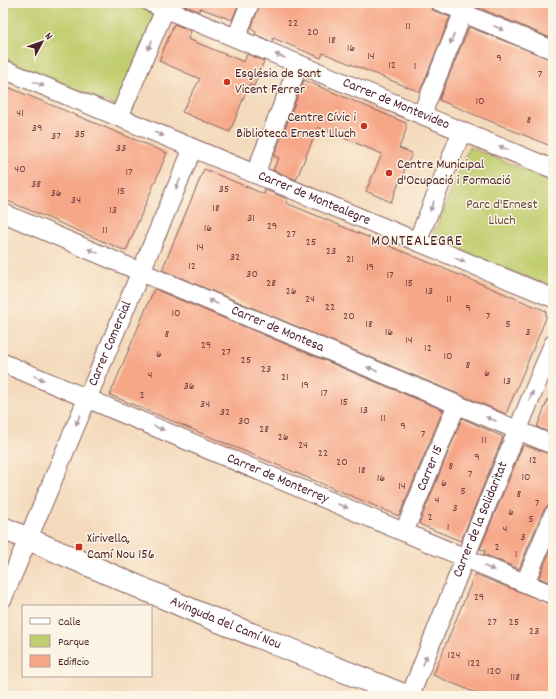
<svg xmlns="http://www.w3.org/2000/svg" width="556" height="699" font-family="Dekko,sans-serif">
<style>
.green{fill:#c1ce70;stroke:#86764e}
.building{fill:#f6a788}
.lines{fill:none;stroke-linecap:round;stroke-linejoin:round}
.pedestrian-casing{stroke:#86605e;stroke-width:16}
.minor-casing{stroke:#86605e;stroke-width:20}
.tertiary-casing{stroke:#86605e;stroke-width:24}
.pedestrian{stroke:#fff;stroke-width:14}
.minor{stroke:#fff;stroke-width:18}
.tertiary{stroke:#fff;stroke-width:22}
.oneway{fill:#ae9aa0}
.poi-dot{fill:#c8321e;stroke:#fcf5e5;stroke-width:1.5}
.labels{text-anchor:middle;dominant-baseline:central;stroke-width:3;stroke-linejoin:round;paint-order:stroke}
.number-label{font-size:12px;fill:#754142}
.poi-label{font-size:14px;fill:#4a1f2b;stroke:#fcf5e5;text-anchor:start}
.street-label{font-size:14px;fill:#4a1f2b;stroke:#fcf5e5}
.park-label{font-size:14px;fill:#684b3c;stroke:#fcf5e5}
.neighbourhood-label{font-size:15px;letter-spacing:1px;fill:#4a1f2b;stroke:#fcf5e5}
</style>
<rect width="100%" height="100%" fill="#fcf5e5"/>
<filter id="ink" filterUnits="userSpaceOnUse"><feTurbulence type="fractalNoise" baseFrequency=".025" numOctaves="2"/><feDisplacementMap in="SourceGraphic" scale="8" xChannelSelector="R" yChannelSelector="G"/><feConvolveMatrix kernelMatrix="1 2 1 2 8 2 1 2 1" color-interpolation-filters="sRGB"/></filter>
<filter id="wash" filterUnits="userSpaceOnUse"><feTurbulence type="fractalNoise" baseFrequency=".012" numOctaves="4" result="noise"/><feDisplacementMap in="SourceGraphic" scale="16" xChannelSelector="R" yChannelSelector="G"/><feGaussianBlur stdDeviation="0.9" result="paint"/><feColorMatrix in="noise" values="0 0 0 0 0 0 0 0 0 0 0 0 0 0 0 0 0 1.4 0 .05"/><feComposite in="paint" operator="in"/></filter>
<g filter="url(#wash)">
<rect width="100%" height="100%" fill="#f4dabc"/>
<g class="green">
<polygon points="3,3 130,3 157,14 118,107 3,58"/>
<polygon points="469,147 553,181 553,288 432,238"/>
</g>
<g id="blocks">
<g class="building">
<polygon points="183,3 239,3 232,20 200,8 199,11 182,5"/>
<polygon points="260,3 430,3 431,8 434,11 450,17 420,92 323,53 321,58 273,38 272,42 255,34 256,32 251,29"/>
<polygon points="477,3 553,3 553,39 477,7"/>
<polygon points="174,24 191,31 188,39 244,62 247,54 264,61 254,86 249,84 230,132 182,112 200,79 159,61"/>
<polygon points="469,27 553,60 553,147 439,100"/>
<polygon points="304,80 406,123 406,130 399,148 412,153 391,202 366,191 382,154 318,127 296,180 273,170 279,158 274,156"/>
<polygon points="3,85 167,153 126,251 3,199"/>
<polygon points="204,169 264,194 265,190 288,199 286,203 546,311 546,318 506,414 162,270"/>
<polygon points="154,289 443,410 399,516 110,395"/>
<polygon points="552,389 553,389 553,434 537,427"/>
<polygon points="462,418 503,437 461,541 419,524"/>
<polygon points="523,445 553,455 553,505 547,506 543,511 519,569 484,554 485,550 480,549"/>
<polygon points="553,543 553,584 539,578"/>
<polygon points="475,574 553,605 553,696 483,696 433,675"/>
</g>
</g>
</g>
<g filter="url(#ink)">
<use href="#blocks" fill-opacity="0" stroke="#86605e" stroke-width="1"/>
<g class="lines">
<defs>
<polyline id="pedestrian" points="438,3 463,13"/>
<g id="minor">
<path id="s1" d="M151 3 553 169"/>
<polyline points="463,13 553,50"/>
<polyline points="236,38 250,3"/>
<path id="s2" d="M3 69 553 298"/>
<polyline points="422,114 467,3"/>
<polyline points="119,117 165,9"/>
<polyline points="255,174 299,64"/>
<path id="s3" d="M3 213 141 272 553 445"/>
<polyline points="417,242 462,131"/>
<path id="s4" d="M3 363 553 595"/>
<path id="s5" d="M404 532 457 404"/>
<polyline points="525,583 553,515"/>
<path id="s6" d="M3 598 193 148"/>
<path id="s7" d="M410 696 465 558 553 344"/>
</g>
<g id="tertiary">
<path id="s8" d="M3 528 206 616 406 696"/>
</g>
</defs>
<use href="#pedestrian" class="pedestrian-casing"/>
<use href="#minor" class="minor-casing"/>
<use href="#tertiary" class="tertiary-casing"/>
<use href="#pedestrian" class="pedestrian"/>
<use href="#minor" class="minor"/>
<use href="#tertiary" class="tertiary"/>
</g>
<defs><path id="oneway-solid" d="M-6-.8H1V-3.2L6.5 0L1 3.2V.8H-6Z"/></defs>
<g class="oneway">
<use href="#oneway-solid" transform="translate(499 28) rotate(23)"/>
<use href="#oneway-solid" transform="translate(452 39) rotate(112)"/>
<use href="#oneway-solid" transform="translate(150 45) rotate(113)"/>
<use href="#oneway-solid" transform="translate(280 56) rotate(-158)"/>
<use href="#oneway-solid" transform="translate(39 84) rotate(22)"/>
<use href="#oneway-solid" transform="translate(159 134) rotate(23)"/>
<use href="#oneway-solid" transform="translate(504 148) rotate(-158)"/>
<use href="#oneway-solid" transform="translate(178 184) rotate(113)"/>
<use href="#oneway-solid" transform="translate(432 206) rotate(112)"/>
<use href="#oneway-solid" transform="translate(93 251) rotate(-157)"/>
<use href="#oneway-solid" transform="translate(460 260) rotate(22)"/>
<use href="#oneway-solid" transform="translate(213 302) rotate(-157)"/>
<use href="#oneway-solid" transform="translate(372 369) rotate(-157)"/>
<use href="#oneway-solid" transform="translate(39 378) rotate(23)"/>
<use href="#oneway-solid" transform="translate(531 396) rotate(-67)"/>
<use href="#oneway-solid" transform="translate(491 419) rotate(-157)"/>
<use href="#oneway-solid" transform="translate(78 420) rotate(113)"/>
<use href="#oneway-solid" transform="translate(159 428) rotate(23)"/>
<use href="#oneway-solid" transform="translate(343 506) rotate(23)"/>
<use href="#oneway-solid" transform="translate(489 568) rotate(23)"/>
<use href="#oneway-solid" transform="translate(425 660) rotate(-69)"/>
</g>
</g>
<g class="poi-dot">
<circle cx="227" cy="82" r="4"/>
<circle cx="364" cy="126" r="4"/>
<circle cx="389" cy="173" r="4"/>
<rect x="75" y="543" width="8" height="8" rx="2"/>
</g>
<g class="labels">
<g class="number-label">
<text x="293" y="23">22</text>
<text x="408" y="26">11</text>
<text x="313" y="32">20</text>
<text x="332" y="40">18</text>
<text x="351" y="48">16</text>
<text x="371" y="56">14</text>
<text x="499" y="58">9</text>
<text x="392" y="65">12</text>
<text x="415" y="66">1</text>
<text x="540" y="74">7</text>
<text x="480" y="101">10</text>
<text x="20" y="113">41</text>
<text x="529" y="120">8</text>
<text x="37" y="128">39</text>
<text x="80" y="134">35</text>
<text x="56" y="136">37</text>
<text x="121" y="148">33</text>
<text x="20" y="169">40</text>
<text x="129" y="172">17</text>
<text x="36" y="184">38</text>
<text x="224" y="189">35</text>
<text x="121" y="191">15</text>
<text x="56" y="193">36</text>
<text x="76" y="200">34</text>
<text x="216" y="208">18</text>
<text x="113" y="210">13</text>
<text x="251" y="218">31</text>
<text x="272" y="226">29</text>
<text x="208" y="228">16</text>
<text x="105" y="230">11</text>
<text x="291" y="234">27</text>
<text x="311" y="242">25</text>
<text x="200" y="247">14</text>
<text x="331" y="251">23</text>
<text x="235" y="257">32</text>
<text x="350" y="259">21</text>
<text x="192" y="266">12</text>
<text x="370" y="267">19</text>
<text x="252" y="274">30</text>
<text x="390" y="275">17</text>
<text x="271" y="283">28</text>
<text x="409" y="283">15</text>
<text x="291" y="291">26</text>
<text x="429" y="291">13</text>
<text x="310" y="299">24</text>
<text x="449" y="299">11</text>
<text x="330" y="307">22</text>
<text x="468" y="308">9</text>
<text x="176" y="313">10</text>
<text x="349" y="316">20</text>
<text x="488" y="316">7</text>
<text x="369" y="324">18</text>
<text x="508" y="324">5</text>
<text x="389" y="332">16</text>
<text x="528" y="332">3</text>
<text x="167" y="334">8</text>
<text x="409" y="340">14</text>
<text x="206" y="345">29</text>
<text x="428" y="348">12</text>
<text x="226" y="352">27</text>
<text x="159" y="354">6</text>
<text x="448" y="356">10</text>
<text x="246" y="360">25</text>
<text x="468" y="365">8</text>
<text x="266" y="369">23</text>
<text x="487" y="373">6</text>
<text x="150" y="375">4</text>
<text x="285" y="377">21</text>
<text x="507" y="381">13</text>
<text x="305" y="385">19</text>
<text x="189" y="386">36</text>
<text x="324" y="393">17</text>
<text x="142" y="395">2</text>
<text x="344" y="402">15</text>
<text x="205" y="404">34</text>
<text x="364" y="410">13</text>
<text x="225" y="412">32</text>
<text x="383" y="418">11</text>
<text x="244" y="421">30</text>
<text x="403" y="426">9</text>
<text x="264" y="429">28</text>
<text x="423" y="434">7</text>
<text x="283" y="437">26</text>
<text x="484" y="440">11</text>
<text x="303" y="445">24</text>
<text x="323" y="453">22</text>
<text x="477" y="457">9</text>
<text x="533" y="460">12</text>
<text x="342" y="462">20</text>
<text x="451" y="466">8</text>
<text x="362" y="470">18</text>
<text x="470" y="474">7</text>
<text x="526" y="477">10</text>
<text x="381" y="478">16</text>
<text x="444" y="483">6</text>
<text x="402" y="486">14</text>
<text x="463" y="491">5</text>
<text x="519" y="494">8</text>
<text x="437" y="500">4</text>
<text x="537" y="503">7</text>
<text x="455" y="508">3</text>
<text x="511" y="512">6</text>
<text x="430" y="517">2</text>
<text x="531" y="519">5</text>
<text x="448" y="527">1</text>
<text x="505" y="529">4</text>
<text x="523" y="537">3</text>
<text x="497" y="547">2</text>
<text x="516" y="554">1</text>
<text x="479" y="597">29</text>
<text x="492" y="622">27</text>
<text x="514" y="622">25</text>
<text x="534" y="631">23</text>
<text x="454" y="655">124</text>
<text x="474" y="663">122</text>
<text x="494" y="671">120</text>
<text x="515" y="677">118</text>
</g>
<g class="poi-label">
<text x="235" y="74">Església de Sant<tspan x="235" dy="16">Vicent Ferrer</tspan></text>
<text x="356" y="118" text-anchor="end">Centre Cívic i<tspan x="356" dy="16">Biblioteca Ernest Lluch</tspan></text>
<text x="397" y="165">Centre Municipal<tspan x="397" dy="16">d'Ocupació i Formació</tspan></text>
<text x="87" y="539">Xirivella,<tspan x="87" dy="16">Camí Nou 156</tspan></text>
</g>
<g class="street-label">
<text stroke="none"><textPath href="#s1" startOffset="265">Carrer de Montevideo</textPath></text>
<text stroke="none"><textPath href="#s2" startOffset="337">Carrer de Montealegre</textPath></text>
<text stroke="none"><textPath href="#s3" startOffset="298">Carrer de Montesa</textPath></text>
<text stroke="none"><textPath href="#s6" startOffset="276">Carrer Comercial</textPath></text>
<text stroke="none"><textPath href="#s5" startOffset="69">Carrer 15</textPath></text>
<text stroke="none"><textPath href="#s4" startOffset="298">Carrer de Monterrey</textPath></text>
<text stroke="none"><textPath href="#s7" startOffset="190">Carrer de la Solidaritat</textPath></text>
<text stroke="none"><textPath href="#s8" startOffset="242">Avinguda del Camí Nou</textPath></text>
</g>
<g class="park-label">
<text x="502" y="205">Parc d'Ernest<tspan x="502" dy="16">Lluch</tspan></text>
</g>
<g class="neighbourhood-label">
<text x="417" y="242">MONTEALEGRE</text>
</g>
</g>
<rect width="556" height="699" fill="none" stroke="#fcf5e5" stroke-width="16"/>
<rect x="22" y="605" width="130" height="72" fill="#fcf5e5" stroke="#b59f9b"/>
<rect x="30" y="618" width="20" height="6" fill="#ffffff" stroke="#b59f9b"/>
<text x="58" y="625" font-size="12" fill="#4a1f2b">Calle</text>
<rect x="30" y="635" width="20" height="12" fill="#c1ce70" stroke="#b59f9b"/>
<text x="58" y="645" font-size="12" fill="#4a1f2b">Parque</text>
<rect x="30" y="655" width="20" height="12" fill="#f6a788" stroke="#b59f9b"/>
<text x="58" y="665" font-size="12" fill="#4a1f2b">Edificio</text>
<g transform="translate(42 42) rotate(49)" stroke="#fcf5e5" stroke-width="3" paint-order="stroke">
<path d="M0-3L7 15L0 10L-7 15Z" fill="#4a1f2b"/>
<text y="-6" font-size="11" font-weight="bold" text-anchor="middle" fill="#4a1f2b">N</text>
</g>
</svg>
